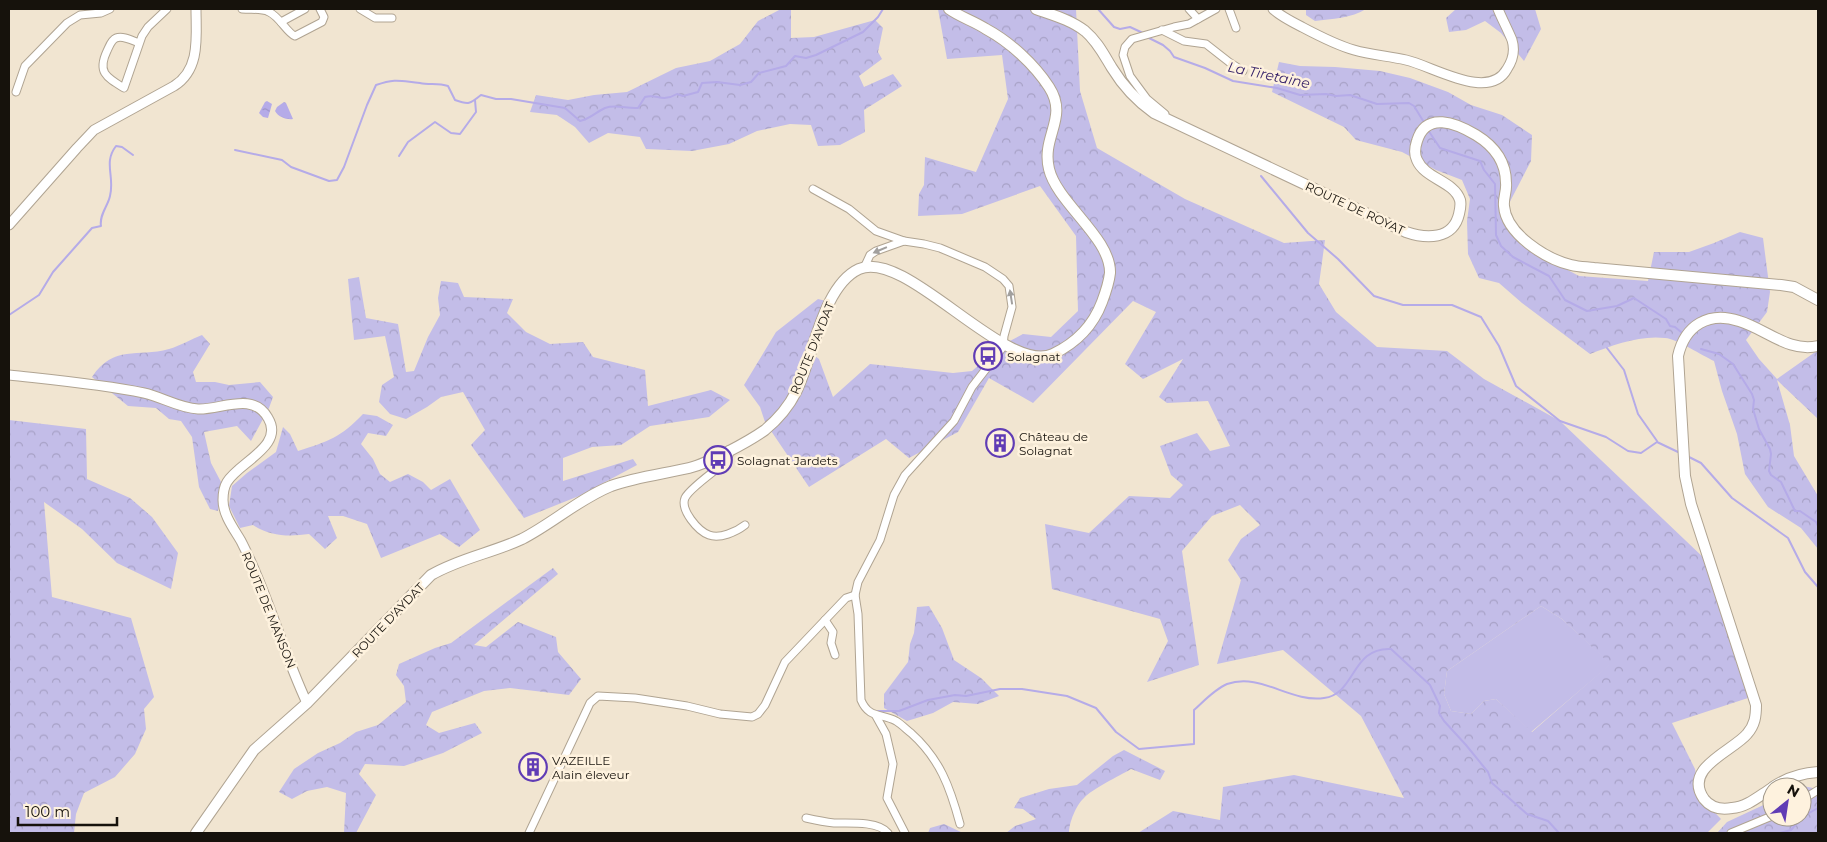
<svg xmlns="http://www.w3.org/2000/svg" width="1827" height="842" font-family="Montserrat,sans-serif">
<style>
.grass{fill:#c3bde8}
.forest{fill:url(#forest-crowns);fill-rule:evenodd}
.water{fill:url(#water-ripples)}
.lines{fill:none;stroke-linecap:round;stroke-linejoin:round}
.stream{stroke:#b5abe8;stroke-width:2}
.minor-casing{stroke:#b0a492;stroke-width:9}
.tertiary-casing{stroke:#b0a492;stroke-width:11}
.secondary-casing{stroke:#b0a492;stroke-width:12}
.minor{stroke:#fff;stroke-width:7}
.tertiary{stroke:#fff;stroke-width:9}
.secondary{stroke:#fff;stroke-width:10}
.oneway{fill:#a2a09e}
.labels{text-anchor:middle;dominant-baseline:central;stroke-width:5;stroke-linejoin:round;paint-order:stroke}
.street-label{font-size:12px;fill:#16120c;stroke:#fef2de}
.poi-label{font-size:12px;fill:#16120c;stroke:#fef2de;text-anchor:start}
.water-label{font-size:14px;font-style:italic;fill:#38246a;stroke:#fef2de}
</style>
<defs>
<pattern id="forest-crowns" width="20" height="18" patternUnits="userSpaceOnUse" patternTransform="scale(1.25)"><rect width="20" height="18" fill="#c3bde8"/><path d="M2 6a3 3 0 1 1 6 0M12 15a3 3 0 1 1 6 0" fill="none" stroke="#a7a1c6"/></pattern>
<pattern id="water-ripples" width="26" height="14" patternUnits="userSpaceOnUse" patternTransform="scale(1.25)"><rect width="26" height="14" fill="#b5abe8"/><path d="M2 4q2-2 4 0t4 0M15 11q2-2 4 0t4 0" fill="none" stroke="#9b92c6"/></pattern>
</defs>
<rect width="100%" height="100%" fill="#f1e5d1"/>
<polygon class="grass" points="1541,606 1562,619 1611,664 1531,732 1496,699 1484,701 1471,714 1451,711 1444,694 1447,671"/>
<g class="forest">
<polygon points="781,9 791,9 791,38 814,37 875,20 883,28 878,52 882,59 859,76 864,87 893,74 902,86 864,110 865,132 840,145 818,146 811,125 790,124 757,131 729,144 692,151 646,149 640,137 608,133 589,143 575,127 557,115 530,112 536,95 568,100 594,95 627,92 676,68 710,61 740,44 758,21"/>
<path d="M938 9H1076L1080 91 1097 148 1185 199 1284 243 1325 240 1319 284 1336 312 1377 347 1447 351 1484 379 1560 421 1705 559 1735 647 1748 698 1672 723 1695 769 1700 797 1721 819 1707 833H1138L1173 811 1220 820 1223 787 1294 775 1404 798 1361 716 1283 650 1217 664 1241 580 1228 560 1241 539 1260 525 1240 505 1212 516 1182 551 1199 665 1147 682 1168 641 1160 619 1052 589 1045 524 1089 533 1129 496 1170 498 1183 485 1171 475 1160 446 1197 433 1210 451 1230 446 1208 401 1167 403 1159 397 1183 359 1143 379 1125 364 1156 312 1133 301 1033 403 989 378 958 432 909 458 886 439 809 487 765 422 760 407 744 385 776 332 818 299 826 301 807 350 819 359 833 397 870 364 953 373 972 371 1004 344 1023 334 1051 337 1078 311 1076 236 1040 186 962 214 918 216 919 194 924 185 925 157 976 172 1008 99 1002 55 947 59ZM1541 606 1562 619 1610 664 1532 732 1496 699 1484 701 1471 714 1451 711 1444 694 1447 671Z"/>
<path d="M1306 9H1366C1352 18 1331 19 1315 21L1306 15Z"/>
<polygon points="1456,9 1535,9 1541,29 1524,61 1501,33 1485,21 1466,30 1449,32 1446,18"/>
<path d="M1279 62 1300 66 1335 67 1380 71 1410 78 1448 92 1471 105 1502 115 1532 135 1531 161 1502 217 1521 245 1579 276 1648 281 1654 252H1689L1714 243 1740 232 1763 238 1770 292 1767 312 1746 340 1759 359 1777 379 1818 350V419L1777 380 1790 425 1794 456 1818 496V549L1801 528 1768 507 1745 474 1737 434 1722 391 1714 361C1703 356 1677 339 1665 338 1640 335 1613 345 1590 354L1522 303 1499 283 1479 278 1468 254 1467 221 1470 199 1462 180 1436 170 1402 152 1356 140 1344 127 1272 92Z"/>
<polygon points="359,277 366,318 398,324 406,372 414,371 428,337 440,315 438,298 441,281 458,283 464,297 513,299 507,313 526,332 550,344 583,342 593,357 645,370 648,406 711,390 730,400 709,417 650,426 621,445 592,447 563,458 563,481 633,459 637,465 579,496 524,518 471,445 485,430 463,392 441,397 427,407 406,419 390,414 379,402 382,385 394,377 385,336 354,340 348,279"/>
<path d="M202 335 210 344 193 372 196 382H215L229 385 260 382 273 397 269 408 251 441 237 426 204 432 211 463 221 482 218 511 210 509 199 487 192 437 181 421 169 419 156 408 128 406 92 377C114 344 137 358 169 349 180 346 191 339 202 335Z"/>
<path d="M363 414 377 416 393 425 386 436 368 433 361 444 373 459 380 474 390 482 408 474 423 482 431 490 450 479 480 530 459 547 440 534 381 558 367 524 343 516H328L337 538 325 549 309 534C288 537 270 536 253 525L240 528 229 506 232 486 247 473 276 452 283 427 290 434 298 451C329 441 340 438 363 414Z"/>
<polygon points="9,420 86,429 87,479 130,498 152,517 178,553 171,589 117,563 82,529 44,502 52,597 131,618 154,697 144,709 146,729 135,754 115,777 84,793 76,814 74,833 9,833"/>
<polygon points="553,568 558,574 474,645 486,647 518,622 556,637 558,652 581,679 569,695 510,688 484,691 432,712 426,725 439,733 475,723 482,733 443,753 404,766 365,764 359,774 376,795 356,833 344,833 346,793 327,787 307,791 292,799 279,792 294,769 318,753 340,743 356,732 378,725 406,702 404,686 396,675 399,664 435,648 451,643"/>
<polygon points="929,606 942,628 954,660 981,678 999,696 978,704 953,702 933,713 907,721 884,708 884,694 908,662 910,644 914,633 917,607"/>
<path d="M1124 750 1165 771 1160 780 1131 769C1119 776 1092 789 1084 798 1076 805 1069 823 1069 833H1006L1015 826 1036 819 1023 809 1014 808 1020 798 1049 789 1077 785 1113 756Z"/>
<polygon points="1803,786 1818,789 1818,833 1717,833 1727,822 1772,801 1772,817 1802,817"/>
<polygon points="944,824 963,833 928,833 930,828"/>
</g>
<g class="water">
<polygon points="267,101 272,104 268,118 263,117 259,113 265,102"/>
<path d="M284 102 286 103 293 119C287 120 278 117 275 111L277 107Z"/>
</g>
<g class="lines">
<g class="stream">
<polyline points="1098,9 1114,27 1120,29 1130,27 1143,33"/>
<polyline points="1149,38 1163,45 1170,51 1174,57 1205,68 1233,81 1277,88 1300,95 1326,94 1336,96 1350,95 1377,104 1409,103 1414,106 1425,124"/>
<polyline points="1428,130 1440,148 1480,161 1484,170 1495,184 1496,235 1501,246 1513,257 1549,276 1565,300 1587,311 1617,306 1634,298 1666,319 1670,326 1675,327 1681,332"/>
<path d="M235 150 282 160 291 167 329 181 337 180 344 167 367 105 376 85C396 78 400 81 420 83 429 85 438 83 448 86L455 100C469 105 470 104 481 95L496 99H511L565 108 580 121C590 119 596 112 605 108 616 104 627 109 638 108L645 97C657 93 661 103 677 94L683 96 698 92 702 83 717 82 740 85 751 82 759 73 786 66 795 56 806 58 816 55 863 32 878 17 883 9"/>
<polyline points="399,156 408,142 435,122 451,133 460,134 476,112 475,100"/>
<polyline points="1261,176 1308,233 1338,259 1374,296 1403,305 1452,305 1481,317 1499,346 1516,386 1560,421 1606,437 1628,451 1641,453 1657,442 1678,452"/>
<path d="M9 315 39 295 53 272 92 228 101 226C99 215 108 206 110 196 115 176 103 163 116 146L122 147 133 155"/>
<polyline points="1607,348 1624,370 1638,414 1657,441"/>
<polyline points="1701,349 1719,354 1733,364 1752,394 1754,400 1753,409 1759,429 1770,449 1771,454 1769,471 1771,475 1781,482 1795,511 1800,511 1816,522 1818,526"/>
<polyline points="1689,457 1701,463 1732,498 1788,538 1805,572 1818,587"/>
<path d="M878 711H899L928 700 955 695 966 696 1000 689H1022L1067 696 1096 708 1116 732 1139 749 1194 744V710C1204 701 1215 689 1227 684 1261 672 1290 703 1324 698 1356 694 1351 647 1391 649L1430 685 1440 706 1439 713 1444 721 1466 745 1488 772 1492 783 1527 814 1548 821 1559 833"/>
<polyline points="1780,833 1791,830 1802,817 1818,808"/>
</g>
<defs>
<g id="minor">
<path d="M242 9C251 10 261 8 269 12 280 17 287 33 295 36L322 22 324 17 320 9"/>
<polyline points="360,9 375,18 392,18"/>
<polyline points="1189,9 1198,19"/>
<polyline points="1229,9 1236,28"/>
<polyline points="281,22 305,9"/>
<polyline points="1162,30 1184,41 1206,44 1229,62 1243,71"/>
<path d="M139 43C133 41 123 35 116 38 111 40 109 47 107 51 97 72 106 77 124 88L142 36 148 27 167 9"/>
<polyline points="16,92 25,66 67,23 80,15 101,13 110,9"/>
<polyline points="1164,117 1165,114 1147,99 1130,76 1123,55 1125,47 1132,39 1174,27 1189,24 1216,9"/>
<polyline points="813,189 849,209 876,231 904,241"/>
<path d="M864 268 870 255 876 251 904 241 924 244 940 248 985 267 1003 279 1009 286 1012 307 1004 336 1003 347 972 387 954 421 905 475 894 495 880 540 858 582 855 595 858 614 861 700C869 719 881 713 896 721 901 724 906 729 911 733 940 759 950 787 960 824"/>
<path d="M728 450 729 455 726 462C717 469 689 489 685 498 680 510 698 531 709 535 720 539 736 532 745 525"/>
<polyline points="825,620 833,632 831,643 835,655"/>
<polyline points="876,716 886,734 893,764 887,798 905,833"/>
<polyline points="1802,800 1818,790"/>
<path d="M806 818C815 820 825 822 834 823 849 823 879 821 888 833"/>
<polyline points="529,833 590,703 598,696 635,698 687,706 720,714 752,717 758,714 765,705 785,662 846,598 855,595"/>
<polyline points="1731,833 1772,816"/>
</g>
<g id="tertiary">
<path d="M1273 9C1280 16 1292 22 1302 27 1319 36 1336 45 1354 50 1371 55 1389 56 1406 60 1433 66 1489 102 1507 69 1513 60 1515 50 1512 40 1508 30 1502 19 1498 9"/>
<path d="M9 225 77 148 94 130 174 86C201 69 196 36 196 9"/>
<path d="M9 375C54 380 100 384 144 393 162 397 179 408 198 409 221 410 253 391 268 418 285 446 239 462 227 482 224 487 223 494 223 500 223 515 234 529 241 541 268 593 282 650 307 703"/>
</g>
<g id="secondary">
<path d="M1036 9C1053 15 1071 20 1085 31 1097 41 1104 55 1112 68 1123 86 1137 101 1154 113L1406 232C1426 239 1453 240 1459 214 1460 210 1461 204 1460 200 1454 181 1425 179 1417 160 1414 154 1415 147 1417 141 1426 111 1456 123 1476 135 1494 146 1506 161 1506 183 1507 191 1503 198 1504 206 1506 234 1546 259 1571 265 1579 267 1586 267 1594 268L1781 285 1794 287 1818 300"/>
<path d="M1773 787C1788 777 1801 773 1818 772"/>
<path d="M1772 788C1759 796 1747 807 1732 808 1721 810 1711 808 1704 799 1682 768 1733 751 1747 734 1755 725 1756 716 1756 705L1691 504 1685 476 1678 356C1685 325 1709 311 1739 321 1766 329 1789 353 1818 346"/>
<path d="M196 833 254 750 307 703 431 575C460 558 492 553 522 539 553 523 579 499 611 486 636 477 663 474 689 468 709 463 748 442 765 430 777 420 789 406 796 392 813 359 822 286 859 269 906 248 1006 376 1053 354 1076 343 1093 326 1102 302 1105 294 1109 282 1110 273 1111 238 1057 203 1049 169 1041 136 1069 118 1049 87 1034 64 1010 42 986 29 974 21 960 17 949 9"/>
</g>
</defs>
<use href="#minor" class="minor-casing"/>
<use href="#tertiary" class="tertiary-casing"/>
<use href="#secondary" class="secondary-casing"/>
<use href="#minor" class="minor"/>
<use href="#tertiary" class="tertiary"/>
<use href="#secondary" class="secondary"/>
</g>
<defs><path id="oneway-solid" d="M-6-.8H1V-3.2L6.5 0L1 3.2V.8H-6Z" transform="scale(1.25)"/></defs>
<g class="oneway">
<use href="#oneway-solid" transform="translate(880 250) rotate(157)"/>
<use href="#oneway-solid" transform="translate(1011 297) rotate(-99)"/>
</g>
<defs>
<symbol id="bus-ring" viewBox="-11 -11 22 22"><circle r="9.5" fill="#fef2de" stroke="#603cb5" stroke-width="1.5"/><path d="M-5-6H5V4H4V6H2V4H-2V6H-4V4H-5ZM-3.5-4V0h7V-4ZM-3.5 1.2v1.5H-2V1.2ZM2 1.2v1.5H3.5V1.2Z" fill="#603cb5"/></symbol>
<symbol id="building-ring" viewBox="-11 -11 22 22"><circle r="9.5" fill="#fef2de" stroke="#603cb5" stroke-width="1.5"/><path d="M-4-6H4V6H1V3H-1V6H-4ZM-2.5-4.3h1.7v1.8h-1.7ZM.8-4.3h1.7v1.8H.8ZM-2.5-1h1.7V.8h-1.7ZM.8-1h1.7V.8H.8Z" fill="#603cb5"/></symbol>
</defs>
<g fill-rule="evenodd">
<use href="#bus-ring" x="972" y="340" width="32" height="32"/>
<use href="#building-ring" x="984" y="427" width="32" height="32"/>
<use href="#bus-ring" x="702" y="444" width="32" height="32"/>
<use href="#building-ring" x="517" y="751" width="32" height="32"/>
</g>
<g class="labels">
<g class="street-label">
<text transform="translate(1355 208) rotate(25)">ROUTE DE ROYAT</text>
<text transform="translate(812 348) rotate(-68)">ROUTE D'AYDAT</text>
<text transform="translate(269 610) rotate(68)">ROUTE DE MANSON</text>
<text transform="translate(388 620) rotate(-46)">ROUTE D'AYDAT</text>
</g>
<g class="poi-label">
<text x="1007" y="356">Solagnat</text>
<text x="1019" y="436">Château de<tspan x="1019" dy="14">Solagnat</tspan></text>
<text x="737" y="460">Solagnat Jardets</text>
<text x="552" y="760">VAZEILLE<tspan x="552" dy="14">Alain éleveur</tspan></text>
</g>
<g class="water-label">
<text transform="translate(1269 75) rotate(12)">La Tiretaine</text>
</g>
</g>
<rect width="1827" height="842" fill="none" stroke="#16120c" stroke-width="20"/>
<g transform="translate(1787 802) rotate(30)"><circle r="24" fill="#fef2de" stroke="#a1988a"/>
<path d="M0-4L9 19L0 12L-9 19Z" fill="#603cb5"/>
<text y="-8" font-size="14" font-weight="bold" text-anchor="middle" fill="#16120c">N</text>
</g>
<path d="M18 817v8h99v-8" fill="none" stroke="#16120c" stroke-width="2.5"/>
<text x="25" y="817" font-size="15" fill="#16120c" stroke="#fef2de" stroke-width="4" paint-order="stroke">100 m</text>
</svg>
